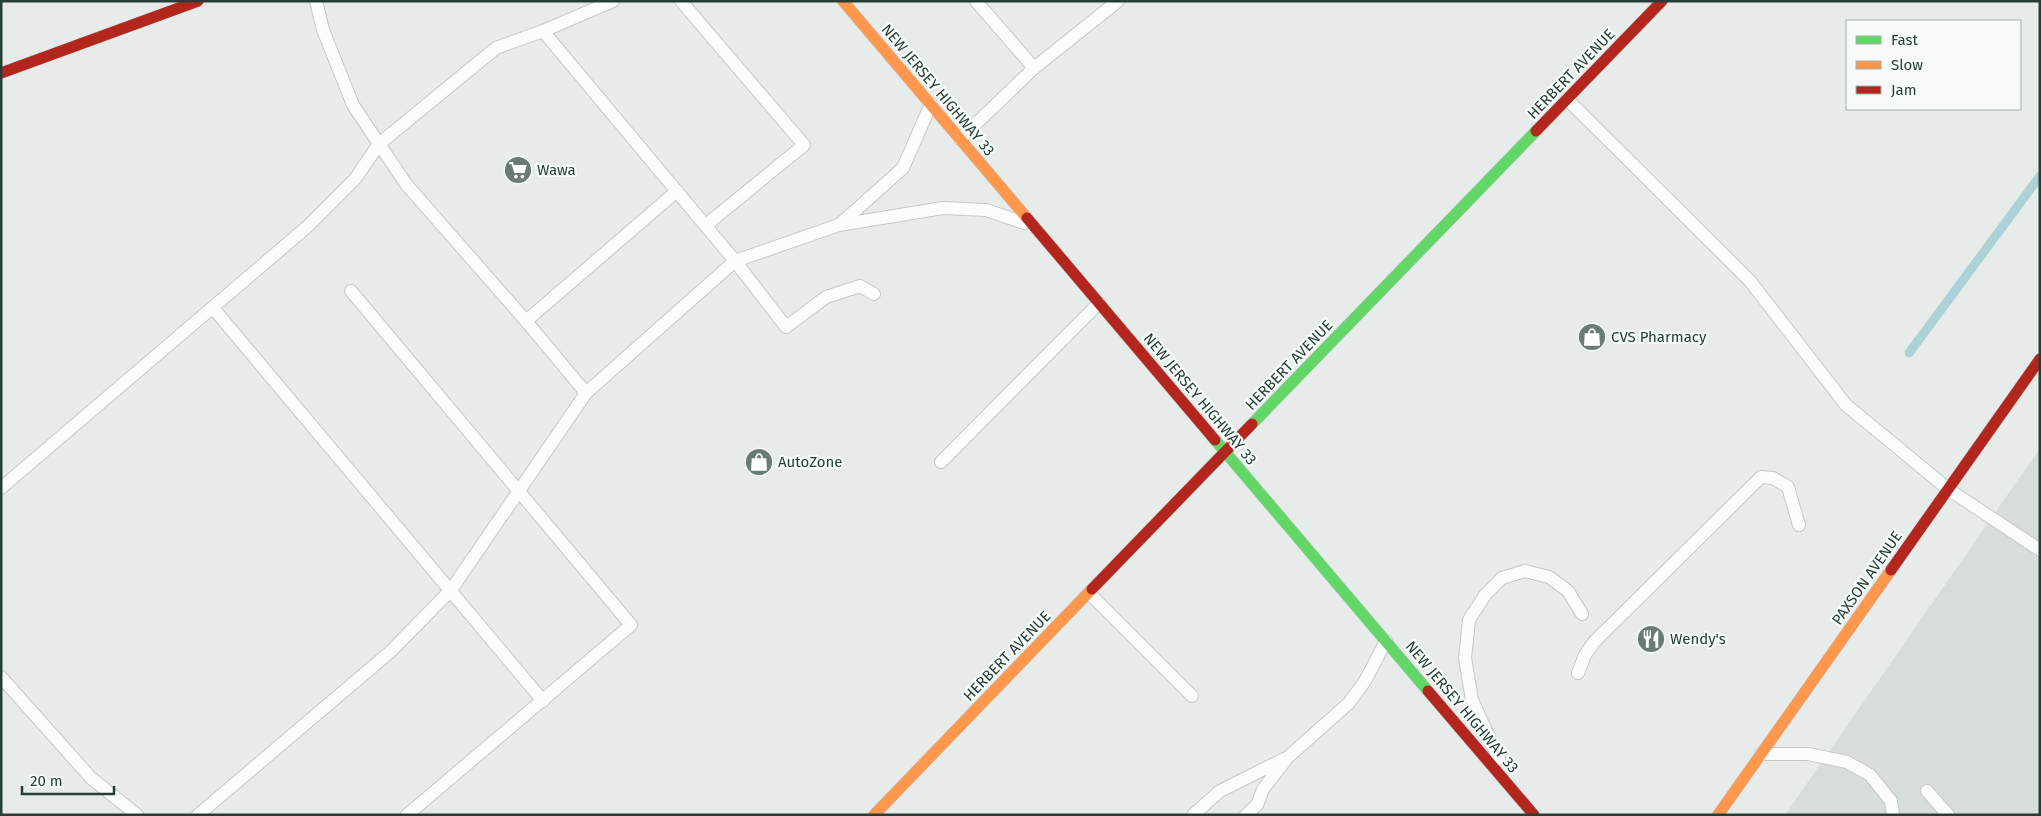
<svg xmlns="http://www.w3.org/2000/svg" width="2041" height="816" font-family="'Fira Sans',sans-serif">
<style>
.built{fill:#d6ddda}
.lines{fill:none;stroke-linecap:round;stroke-linejoin:round}
.stream{stroke:#acd1d6;stroke-width:9}
.lane-casing{stroke:#c4c9c7;stroke-width:14}
.fast-casing{stroke:#c3c9c7;stroke-width:12}
.slow-casing{stroke:#c3c9c7;stroke-width:12}
.jam-casing{stroke:#c3c9c7;stroke-width:12}
.lane{stroke:#fbfcfc;stroke-width:12}
.fast{stroke:#63d668;stroke-width:11}
.slow{stroke:#ff974d;stroke-width:11}
.jam{stroke:#b3261e;stroke-width:11}
.labels{text-anchor:middle;dominant-baseline:central;stroke-width:4.5;stroke-linejoin:round;paint-order:stroke}
.street-label{font-size:15px;fill:#263e37;stroke:#f6faf8}
.poi-label{font-size:15px;fill:#263e37;stroke:#f6faf8;text-anchor:start}
</style>
<rect width="100%" height="100%" fill="#e7ecea"/>
<polygon class="built" points="2040,448 2040,815 1785,815"/>
<g class="lines">
<polyline class="stream" points="1909,353 2040,176"/>
<defs>
<g id="lane">
<polyline points="316,1 323,30 353,105 406,184 526,321 586,393 735,261 786,327 826,297 860,286 874,294"/>
<polyline points="681,1 804,145 706,225"/>
<polyline points="543,31 613,1"/>
<polyline points="1034,68 1118,1"/>
<polyline points="1567,99 1750,281 1846,405 1948,489 2040,550"/>
<polyline points="960,139 1034,68 976,1"/>
<polyline points="839,225 903,168 931,104"/>
<polyline points="351,291 631,625 407,815"/>
<polyline points="213,308 543,701"/>
<polyline points="526,321 677,191"/>
<polyline points="941,462 1099,303"/>
<polyline points="1,488 308,226 355,179 379,144 496,48 543,31 735,261 839,225 943,208 986,210 1024,223"/>
<polyline points="1089,593 1192,696"/>
<polyline points="1578,673 1585,655 1594,642 1761,477 1773,478 1788,487 1799,525"/>
<polyline points="1,677 91,778 137,815"/>
<polyline points="1761,754 1808,754 1847,762 1870,775 1891,801 1893,815"/>
<polyline points="1499,759 1472,700 1465,658 1469,620 1485,595 1502,578 1525,571 1549,577 1568,591 1582,614"/>
<polyline points="1927,791 1948,815"/>
<polyline points="198,815 390,652 451,590 586,393"/>
<polyline points="1193,815 1220,791 1288,757 1349,703 1365,681 1386,641"/>
<polyline points="1246,815 1257,805 1263,789 1285,761"/>
</g>
<g id="fast">
<polyline points="1252,424 1536,131"/>
<polyline points="1215,440 1428,691"/>
</g>
<g id="slow">
<polyline points="843,1 1027,218"/>
<polyline points="874,815 1092,589"/>
<polyline points="1718,815 1891,570"/>
</g>
<g id="jam">
<polyline points="1,73 198,1"/>
<polyline points="1536,131 1662,1"/>
<polyline points="1027,218 1215,440"/>
<polyline points="1891,570 2040,359"/>
<polyline points="1092,589 1252,424"/>
<polyline points="1428,691 1534,815"/>
</g>
</defs>
<use href="#lane" class="lane-casing"/>
<use href="#fast" class="fast-casing"/>
<use href="#slow" class="slow-casing"/>
<use href="#jam" class="jam-casing"/>
<use href="#lane" class="lane"/>
<use href="#fast" class="fast"/>
<use href="#slow" class="slow"/>
<use href="#jam" class="jam"/>
</g>
<defs>
<symbol id="supermarket-disc" viewBox="-11 -11 22 22"><circle r="9.5" fill="#6a7b76" stroke="#f6faf8"/><path d="M-6-5.5h2.5l.6 2H6L4.5 2H-2.5L-4.4-4H-6ZM-1.5 3.2a1.3 1.3 0 1 0 .1 0ZM3 3.2a1.3 1.3 0 1 0 .1 0Z" fill="#fff"/></symbol>
<symbol id="shop-disc" viewBox="-11 -11 22 22"><circle r="9.5" fill="#6a7b76" stroke="#f6faf8"/><path d="M-5-2.5h2.3a2.7 3.5 0 0 1 5.4 0H5L5.5 6h-11ZM-1.5-2.5h3a1.5 2.3 0 0 0-3 0Z" fill="#fff"/></symbol>
<symbol id="restaurant-disc" viewBox="-11 -11 22 22"><circle r="9.5" fill="#6a7b76" stroke="#f6faf8"/><path d="M-5-6h1v4h1v-4h1v4h1v-4h1v5L-1.5 .5V6h-2V.5L-5-1ZM5-6V6H3V1.5H1.5Q1.5-4 5-6Z" fill="#fff"/></symbol>
</defs>
<g fill-rule="evenodd">
<use href="#supermarket-disc" x="502" y="154" width="32" height="32"/>
<use href="#shop-disc" x="1576" y="321" width="32" height="32"/>
<use href="#shop-disc" x="743" y="446" width="32" height="32"/>
<use href="#restaurant-disc" x="1635" y="623" width="32" height="32"/>
</g>
<g class="labels">
<g class="street-label">
<text transform="translate(1571 74) rotate(-46)">HERBERT AVENUE</text>
<text transform="translate(938 90) rotate(50)">NEW JERSEY HIGHWAY 33</text>
<text transform="translate(1289 365) rotate(-46)">HERBERT AVENUE</text>
<text transform="translate(1200 399) rotate(50)">NEW JERSEY HIGHWAY 33</text>
<text transform="translate(1867 578) rotate(-55)">PAXSON AVENUE</text>
<text transform="translate(1007 656) rotate(-46)">HERBERT AVENUE</text>
<text transform="translate(1462 707) rotate(50)">NEW JERSEY HIGHWAY 33</text>
</g>
<g class="poi-label">
<text x="537" y="170">Wawa</text>
<text x="1611" y="337">CVS Pharmacy</text>
<text x="778" y="462">AutoZone</text>
<text x="1670" y="639">Wendy's</text>
</g>
</g>
<rect width="2041" height="816" fill="none" stroke="#263e37" stroke-width="5"/>
<rect x="1846" y="20" width="175" height="90" fill="#f6faf8" stroke="#a3afab"/>
<rect x="1856" y="36" width="25" height="8" fill="#63d668" stroke="#a3afab"/>
<text x="1891" y="45" font-size="15" fill="#263e37">Fast</text>
<rect x="1856" y="61" width="25" height="8" fill="#ff974d" stroke="#a3afab"/>
<text x="1891" y="70" font-size="15" fill="#263e37">Slow</text>
<rect x="1856" y="86" width="25" height="8" fill="#b3261e" stroke="#a3afab"/>
<text x="1891" y="95" font-size="15" fill="#263e37">Jam</text>
<path d="M22 786v8h92v-8" fill="none" stroke="#263e37" stroke-width="2.5"/>
<text x="30" y="786" font-size="15" fill="#263e37" stroke="#f6faf8" stroke-width="4" paint-order="stroke">20 m</text>
</svg>
